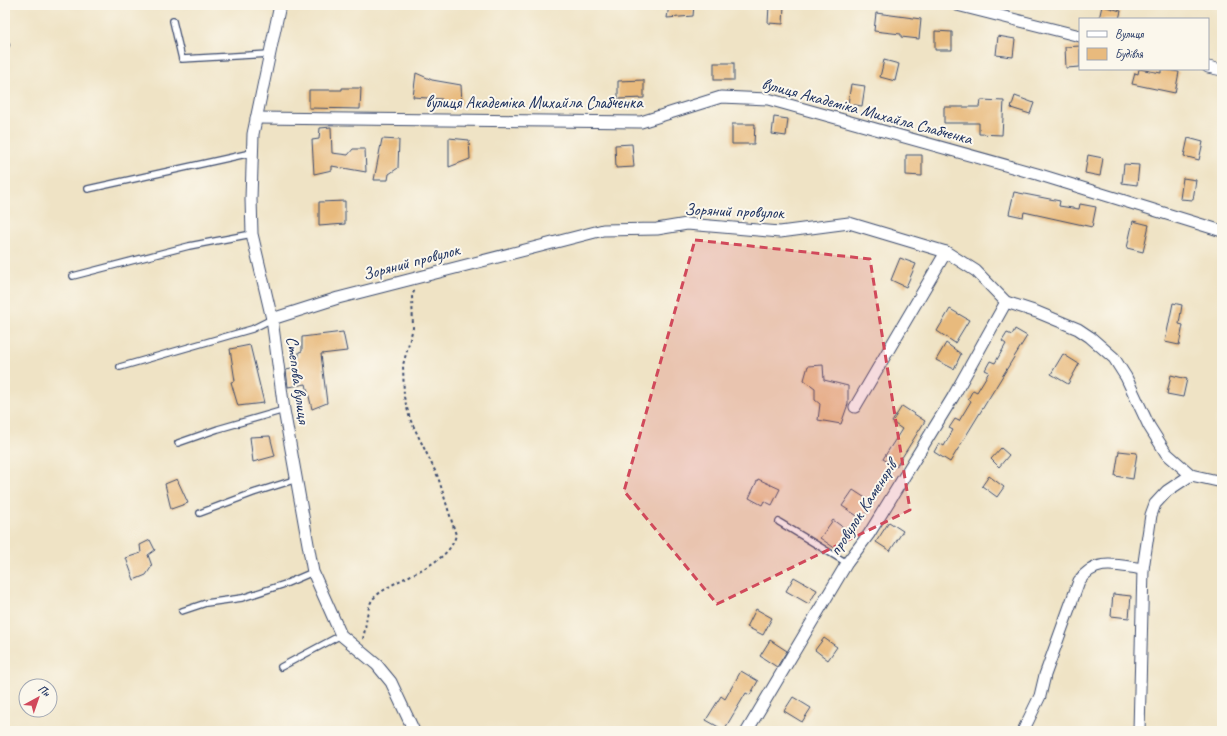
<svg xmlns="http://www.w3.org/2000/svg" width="1227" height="736" font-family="Caveat,sans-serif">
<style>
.building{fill:#e8ba7d}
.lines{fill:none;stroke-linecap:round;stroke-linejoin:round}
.lane-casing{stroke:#3b4a6d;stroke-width:8}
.street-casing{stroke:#3b4a6d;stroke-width:13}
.path{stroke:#3b4a6d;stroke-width:2;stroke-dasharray:3 3;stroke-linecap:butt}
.lane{stroke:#fff;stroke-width:5.5}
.street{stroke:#fff;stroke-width:11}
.marked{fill:#d1495b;fill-opacity:0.2;stroke:#d1495b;stroke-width:3;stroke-dasharray:8 5;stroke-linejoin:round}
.labels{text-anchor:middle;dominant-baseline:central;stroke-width:4;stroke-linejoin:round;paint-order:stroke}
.street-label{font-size:17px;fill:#1b2f5e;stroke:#fbf7ec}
</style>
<rect width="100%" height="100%" fill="#fbf7ec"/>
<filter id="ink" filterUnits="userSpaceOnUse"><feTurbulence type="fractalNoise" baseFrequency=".025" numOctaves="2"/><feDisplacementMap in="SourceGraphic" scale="8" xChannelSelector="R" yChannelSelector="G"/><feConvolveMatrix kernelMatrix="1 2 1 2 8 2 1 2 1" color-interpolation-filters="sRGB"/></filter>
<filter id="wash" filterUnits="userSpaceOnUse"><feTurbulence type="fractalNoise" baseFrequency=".012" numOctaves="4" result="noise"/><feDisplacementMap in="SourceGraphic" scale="16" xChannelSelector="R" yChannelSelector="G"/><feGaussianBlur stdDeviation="0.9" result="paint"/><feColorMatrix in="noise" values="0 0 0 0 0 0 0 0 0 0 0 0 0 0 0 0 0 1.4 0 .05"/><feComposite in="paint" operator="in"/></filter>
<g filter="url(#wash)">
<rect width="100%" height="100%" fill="#efe3c5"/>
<g id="blocks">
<g class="building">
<polygon points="669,5 694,5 693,16 667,18"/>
<polygon points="769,5 784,5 783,24 768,23"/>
<polygon points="1102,6 1121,11 1119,19 1099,19"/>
<polygon points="876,13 921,19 919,39 901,37 901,34 874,31"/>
<polygon points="935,31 952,32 952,50 935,50"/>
<polygon points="998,36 1015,39 1013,57 996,55"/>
<polygon points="1080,46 1080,67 1066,68 1065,47"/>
<polygon points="884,60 899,64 895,81 880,77"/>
<rect x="714" y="63" width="20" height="17"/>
<polygon points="1139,69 1161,73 1161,69 1179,72 1175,93 1132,84 1135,73 1138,74"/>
<polygon points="416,73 432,80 461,85 462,104 442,107 442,99 413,97"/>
<polygon points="644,80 644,98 618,99 618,81"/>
<polygon points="851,84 865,86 862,106 848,104"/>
<polygon points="342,88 361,88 360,109 309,108 309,90 342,90"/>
<polygon points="1015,96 1034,103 1030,114 1011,108"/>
<polygon points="981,100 1004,101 1002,135 979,134 979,123 944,123 944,107 980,107"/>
<polygon points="774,117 788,119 786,136 772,134"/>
<polygon points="732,124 755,124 754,144 732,144"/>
<polygon points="331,127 332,153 348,155 353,149 365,149 366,172 332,166 332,170 314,174 312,140 319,139 320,128"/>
<polygon points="449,138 469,140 470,159 449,167"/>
<polygon points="1188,138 1203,142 1199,160 1184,156"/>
<polygon points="382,139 399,140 398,168 389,174 388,180 374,180"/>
<polygon points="632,144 634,167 616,168 615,145"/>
<polygon points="906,155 922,155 922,176 906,175"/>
<polygon points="1088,155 1103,158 1100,176 1085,173"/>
<polygon points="1124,164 1139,165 1137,185 1122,183"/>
<polygon points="1183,178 1196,180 1193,200 1180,199"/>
<polygon points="1014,192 1060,201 1059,206 1079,209 1080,204 1096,207 1092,227 1024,212 1023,217 1009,214"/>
<polygon points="345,201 345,224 319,226 319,202"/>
<polygon points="1133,221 1149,225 1143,252 1127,248"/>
<polygon points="900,258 916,264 906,287 891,280"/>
<polygon points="1173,303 1182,305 1179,324 1183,325 1179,345 1165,342"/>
<polygon points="950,309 969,320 955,343 937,331"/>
<polygon points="1015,329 1027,336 950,462 934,452 939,443 944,446 953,430 949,428 955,419 959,421 971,401 968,399 973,390 977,392 989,372 985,370 990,361 995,363 1006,344 1002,341 1007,333 1012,335"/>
<polygon points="343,332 347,351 321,354 327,403 312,409 306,384 288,387 286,370 297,368 294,357 299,357 299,352 302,351 302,337"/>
<polygon points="946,343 961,354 954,369 936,360"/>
<polygon points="250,345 264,403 238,406 231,382 235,381 230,349"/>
<polygon points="1063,354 1079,364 1068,384 1051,374"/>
<polygon points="823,365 824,380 848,386 848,404 841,424 818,420 820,404 815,400 815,388 804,380 808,366"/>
<polygon points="1171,375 1187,379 1183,397 1167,394"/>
<polygon points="902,406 925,421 896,467 883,459 902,429 892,422"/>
<polygon points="270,436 275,456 253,462 250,437"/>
<polygon points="1001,448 1009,455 999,467 991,459"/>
<polygon points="1119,451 1137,453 1133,479 1115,476"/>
<polygon points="989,476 1004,487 997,497 982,486"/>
<polygon points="177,479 188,503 171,509 165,484"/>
<polygon points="758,479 780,489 772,505 764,501 762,505 749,498"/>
<polygon points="853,490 873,503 862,519 842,506"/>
<polygon points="833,520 848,531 836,549 820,538"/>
<polygon points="889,522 903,531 890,551 876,542"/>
<polygon points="150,540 155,550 148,555 152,566 146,575 134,580 126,558 141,553 140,545"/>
<polygon points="794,577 817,590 809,604 786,591"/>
<polygon points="1113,594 1131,596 1129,618 1111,616"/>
<polygon points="756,609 772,618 763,635 747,627"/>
<polygon points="824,638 837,647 828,660 815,650"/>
<polygon points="770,640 787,651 777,667 760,656"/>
<polygon points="741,671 758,681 750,695 746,693 724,730 706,720 721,696 725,699"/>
<polygon points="793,697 811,708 802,722 784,711"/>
</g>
</g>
</g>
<g filter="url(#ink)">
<use href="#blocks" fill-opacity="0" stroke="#3b4a6d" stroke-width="1"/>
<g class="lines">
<defs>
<g id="lane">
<polyline points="173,21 182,59 269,54"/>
<polyline points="5,44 6,45"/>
<polyline points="88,189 251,153"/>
<polyline points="73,276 189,246 252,234"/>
<polyline points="120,367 252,329 272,319"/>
<polyline points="178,443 218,429 284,410"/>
<polyline points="200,513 253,493 297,479"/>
<polyline points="779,522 847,563"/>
<polyline points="182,611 206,603 242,598 285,584 313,572"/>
<polyline points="281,667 341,635"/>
</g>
<g id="street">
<polyline points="280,5 253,134 251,199 252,234 272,319 284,410 313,572 341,635 377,665 391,682 414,731"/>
<polyline points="957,5 1080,36"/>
<polyline points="1208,67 1222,70"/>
<polyline points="256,118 641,122 721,97 768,99 1037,174 1222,231"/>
<polyline points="272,319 338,298 603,230 657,229 687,224 780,232 849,223 946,252 976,271 1006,302 1037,312 1078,329 1090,337 1114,358 1126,377 1149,426 1166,453 1191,475 1222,482"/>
<polyline points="855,407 946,252"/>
<polyline points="747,731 847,563 869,534 953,397 1006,302"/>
<path d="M1023 731 1040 696 1045 675 1079 581C1096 557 1118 566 1143 569"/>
<polyline points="1139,731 1143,569 1151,515 1155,504 1167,491 1191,475"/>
</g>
</defs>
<use href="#lane" class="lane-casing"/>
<use href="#street" class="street-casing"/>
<path class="path" d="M363 639C366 627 366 613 371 602 374 596 381 592 387 588 410 573 449 563 456 535L438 477 410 419 404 397 403 365 413 328 412 296 415 289"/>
<use href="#lane" class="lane"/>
<use href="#street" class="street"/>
</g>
</g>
<path class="marked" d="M695 240 870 259 910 510 717 604 624 491Z"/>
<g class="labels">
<g class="street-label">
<text x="534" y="102">вулиця Академіка Михайла Слабченка</text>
<text transform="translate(867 111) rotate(15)">вулиця Академіка Михайла Слабченка</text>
<text transform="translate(734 211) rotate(2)">Зоряний провулок</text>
<text transform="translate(411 262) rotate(-15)">Зоряний провулок</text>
<text transform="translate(298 380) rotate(82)">Степова вулиця</text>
<text transform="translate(863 508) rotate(-57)">провулок Каменярів</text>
</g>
</g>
<rect width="1227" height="736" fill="none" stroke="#fbf7ec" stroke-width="20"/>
<rect x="1079" y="18" width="130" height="52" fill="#fbf7ec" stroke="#a1a7b3"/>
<rect x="1087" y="31" width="20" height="6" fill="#ffffff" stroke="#a1a7b3"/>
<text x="1115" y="38" font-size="12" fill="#1b2f5e">Вулиця</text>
<rect x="1087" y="48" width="20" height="12" fill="#e8ba7d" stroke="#a1a7b3"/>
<text x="1115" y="58" font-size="12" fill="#1b2f5e">Будівля</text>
<g transform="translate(38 698) rotate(40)"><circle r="19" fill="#fbf7ec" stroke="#a1a7b3"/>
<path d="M0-3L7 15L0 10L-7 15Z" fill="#d1495b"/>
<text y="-6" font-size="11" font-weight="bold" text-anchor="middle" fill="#1b2f5e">Пн</text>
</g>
</svg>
